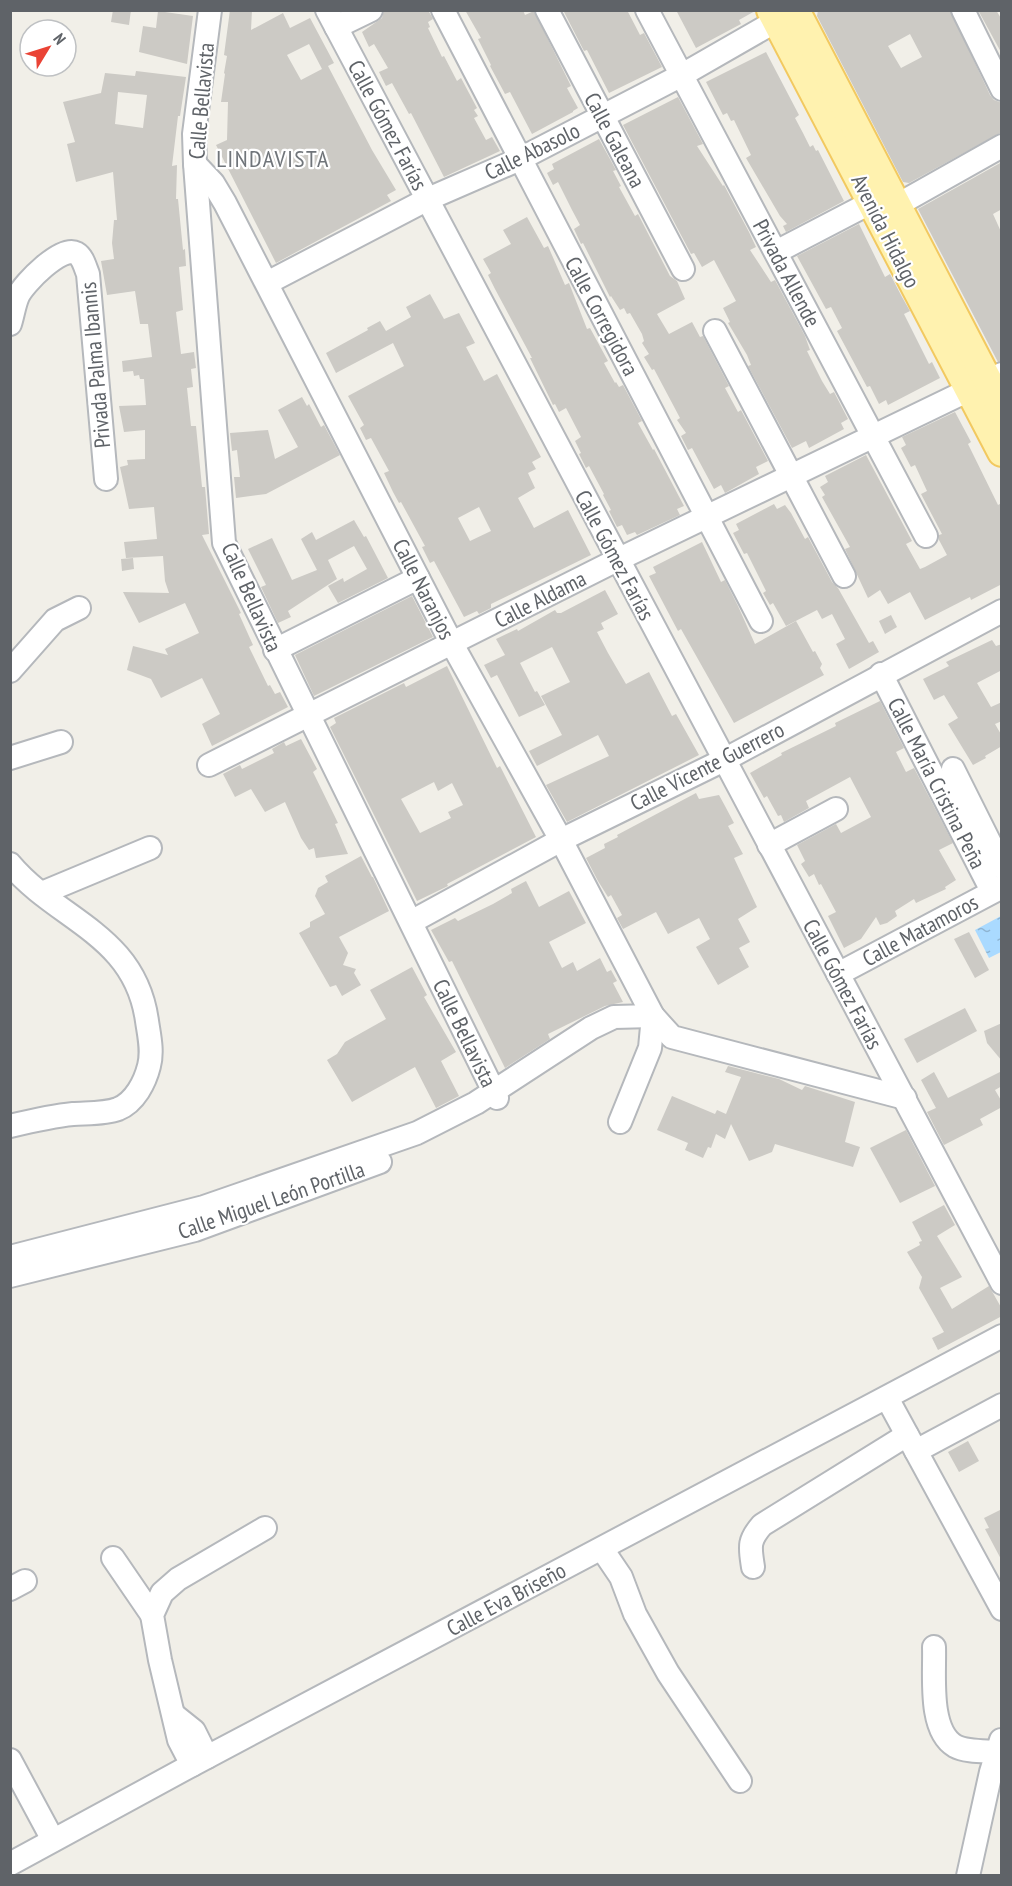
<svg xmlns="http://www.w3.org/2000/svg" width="1012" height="1886" font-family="'PT Sans Narrow',sans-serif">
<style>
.water{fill:url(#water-ripples)}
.building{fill:#cccac5;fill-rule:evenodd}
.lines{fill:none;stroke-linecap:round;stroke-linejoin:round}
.minor-casing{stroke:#b5b8bc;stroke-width:26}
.major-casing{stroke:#f2c960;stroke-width:32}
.minor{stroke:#fff;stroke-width:22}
.major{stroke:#fff2af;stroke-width:28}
.labels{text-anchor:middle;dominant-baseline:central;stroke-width:4.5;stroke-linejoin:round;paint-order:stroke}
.street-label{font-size:22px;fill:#5f6368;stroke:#fff}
.neighbourhood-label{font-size:24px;letter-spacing:1.5px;fill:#70757a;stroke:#fff}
</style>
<defs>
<pattern id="water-ripples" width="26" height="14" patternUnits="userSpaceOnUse" patternTransform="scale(1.5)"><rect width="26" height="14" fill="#aadaff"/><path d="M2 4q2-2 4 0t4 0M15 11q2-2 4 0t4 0" fill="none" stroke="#8eb4d2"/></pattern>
</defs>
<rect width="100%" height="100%" fill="#f1efe8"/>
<polygon class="water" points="1001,916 1001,952 989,958 975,930"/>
<g class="building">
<polygon points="113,10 131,10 129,25 111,22"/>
<path d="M230 10H252L251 30 283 13 290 28 310 18 334 63 328 66 372 150 396 190 387 195 391 201 276 263 216 145 227 140 228 102H221L225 74 224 73 227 56 224 55ZM309 44 322 69 301 80 287 55Z"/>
<polygon points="384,10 428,10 433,19 428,22 430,27 428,28 442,57 444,56 457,81 461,78 477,108 474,110 478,116 474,118 486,140 492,137 500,151 444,177 411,113 409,114 392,83 386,86 379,72 388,68 374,44 369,47 362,32 382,18"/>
<polygon points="465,10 523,10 525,15 534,11 571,86 567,88 578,108 573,111 573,112 532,134 510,92 505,94 490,66 491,65 478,39 481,38"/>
<polygon points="563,10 627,10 640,35 644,33 662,67 609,93 587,50 584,51"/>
<polygon points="676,10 755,10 755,11 739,20 741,24 696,48"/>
<path d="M818 10H950L990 95 994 100 1002 103V132L909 183 903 182 817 16ZM910 34 922 57 901 68 888 46Z"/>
<polygon points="978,10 996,10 1002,20 1002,54"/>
<polygon points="158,11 193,16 187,64 139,52 143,26 156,28"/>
<polygon points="766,52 799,115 795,118 803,133 810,147 813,145 816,151 818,150 844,201 786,232 783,226 787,224 780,216 746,158 751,155 734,120 731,121 727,113 723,115 706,82"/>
<path d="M136 71 186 77 180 116H178L172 166 177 165 176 199H178L183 250 185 249 186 266 179 267 183 310 176 312 181 354 194 352 196 368 191 369 193 387 187 388 191 426H196L202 487H205L209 534 202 535 241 613 239 614 253 645 249 647 268 686 270 685 275 694 280 692 288 707 212 746 202 724 220 714 202 678 161 698 151 679 127 670 133 646 168 655 165 649 199 633 185 603 139 623 123 592 169 593 165 581 163 556 126 558 124 542 157 539 154 507 129 509 120 467 128 465 127 460 145 459V430L124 432 119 406 146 405 144 379H140L139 375 134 376 133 371 123 372 122 361 152 357 148 324H140L135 291 107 295 101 261 114 259 112 243 114 220H117L113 172 76 182 67 144 75 142 63 102 101 93 105 73 135 76ZM118 92 147 95 143 128 115 124Z"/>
<polygon points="678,97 703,144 697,146 723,186 724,185 749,232 756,247 750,250 771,282 775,280 805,336 810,350 807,351 822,381 830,394 834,392 848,419 841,423 844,429 809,448 806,441 792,448 748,366 751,365 747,355 728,323 730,322 723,308 736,301 714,260 702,267 694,253 691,254 623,125"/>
<polygon points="599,139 616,170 613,171 621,186 619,187 635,216 638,214 670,276 677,281 685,299 657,314 669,334 692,322 700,337 703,336 729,386 725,388 738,412 741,410 768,461 756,467 759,474 725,493 721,485 714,489 692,448 688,450 681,436 686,433 677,420 680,418 654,369 652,370 644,357 649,354 642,343 644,341 642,334 630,313 627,314 624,308 620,310 611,296 610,297 583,243 581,244 574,229 580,225 572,210 558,182 553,185 547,173 554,169 552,164"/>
<polygon points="1002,162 1002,209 993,214 1002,234 1002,361 998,362 918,209"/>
<polygon points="527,217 544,248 548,246 565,285 569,283 587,329 590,328 608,361 604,363 615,383 616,382 619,387 623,385 642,421 638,423 653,450 654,449 684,506 677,509 680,515 637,535 635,532 627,535 622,525 617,527 609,511 611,510 603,495 604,494 589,466 586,468 579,454 581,453 575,441 581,437 566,408 559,412 555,404 553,405 530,358 532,358 495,289 488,275 491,273 483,259 511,244 503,230"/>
<polygon points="859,224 885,277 890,274 902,297 910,311 904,314 929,364 932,362 940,378 888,405 886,400 879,404 870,386 867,387 837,331 842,328 831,307 826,309 797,256"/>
<path d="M430 294 444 319 459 313 475 343 466 347 484 381 497 374 541 457 532 462 536 469 528 473 535 488 518 498 534 528 568 510 591 555 491 604V608L479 614 477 611 464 617 434 561 430 563 422 547 425 546 401 502 399 503 393 492 384 473 389 471 371 438 366 440 360 428 364 425 348 396 404 366 393 343 336 373 326 353 368 330 367 328 380 321 386 331 411 317 406 307ZM479 507 491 531 470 541 458 518Z"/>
<polygon points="302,397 307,406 309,404 321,427 324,425 340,455 266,494 236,498 234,477 240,477 237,450 232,451 230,433 268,430 275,459 298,447 278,410"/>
<polygon points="955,412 971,442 968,444 998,505 1002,503 1002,584 971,600 970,597 925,620 910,592 888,604 880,590 868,598 845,549 850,547 822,497 825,495 820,487 828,482 825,476 866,455 912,541 906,544 920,569 925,567 947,555 939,540 939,535 942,534 921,494 927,491 915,465 911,467 901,448 906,445 902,437"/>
<polygon points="774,504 777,509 785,505 791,513 805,539 808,537 832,582 838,588 869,643 873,641 879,652 849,669 836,644 845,639 832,614 822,619 817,610 786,626 773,603 770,605 763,593 766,591 747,553 744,554 733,533 739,530 736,524"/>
<polygon points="354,520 364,537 366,536 388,578 338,603 328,586 343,578 344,582 367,569 354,546 328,560 337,579 288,611 291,617 278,623 261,587 266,585 248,549 272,538 292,580 317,570 301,539 312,532 316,540"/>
<polygon points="702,542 721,582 725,580 738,606 755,644 796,621 813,652 815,651 822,664 820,668 824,675 734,723 681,629 678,631 649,576 656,573 653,567"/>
<polygon points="133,558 134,569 122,571 121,559"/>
<polygon points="605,590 618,614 601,623 604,629 597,632 608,653 626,684 649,672 672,716 676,714 699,755 567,822 546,785 609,756 598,735 537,766 529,751 562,735 541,696 570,682 552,647 520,663 535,692 537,691 545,705 519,717 497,675 491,678 484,665 505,655 496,639 517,629 518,631 555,610 557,613 561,613"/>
<polygon points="412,596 433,637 314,696 295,655"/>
<polygon points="891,615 897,627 885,634 879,621"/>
<polygon points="992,640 996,646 1002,644 1002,670 977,683 991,707 1002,702 1002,721 995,724 1002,736 1002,746 985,756 986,758 973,765 948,724 958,718 944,695 934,700 923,679 949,666 946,662"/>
<path d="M447 666 497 768 500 766 536 837 447 884 448 886 417 901 330 727 336 723 334 718 404 683 406 687ZM434 782 438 791 452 783 463 805 448 812 451 818 420 833 401 799Z"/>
<polygon points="880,701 904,748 896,752 906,772 914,768 953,843 939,850 956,880 945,887 946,889 916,903 914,899 895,911 897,916 887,923 880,925 876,917 861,939 844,948 828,916 836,912 821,884 819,885 814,874 809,877 801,864 805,861 797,845 836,824 841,833 871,817 850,777 806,801 809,808 784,822 781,815 778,816 767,796 764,798 750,773 782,755 781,753 836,726 835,723"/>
<polygon points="301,739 317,769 313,772 338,823 335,824 348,854 316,858 314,848 309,850 301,838 285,802 265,812 251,789 235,797 223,774 240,765 242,769 274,753 272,749 284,742 286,746"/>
<polygon points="696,793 699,799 719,795 725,806 734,823 728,826 743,854 734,858 757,907 738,919 750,942 739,948 749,967 718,985 696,947 710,939 699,918 668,934 656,912 623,929 617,918 622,915 611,895 608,897 598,881 586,858 605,848 604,844 618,837 617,835"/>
<polygon points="361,856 372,877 373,877 389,911 339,937 348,953 343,965 356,969 354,973 361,985 342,996 336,985 330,987 299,933 310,927 310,922 325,914 315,896 318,888 328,882 325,876"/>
<polygon points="526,881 539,907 569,891 586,923 549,942 562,968 573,962 577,971 600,958 607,972 611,970 617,981 613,983 623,1002 605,1006 548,1034 550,1039 505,1068 452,961 449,962 431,930 455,918 458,921 493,904 512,893 511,889"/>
<polygon points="969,932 989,970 975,978 954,939"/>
<polygon points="412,967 427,995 424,997 456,1052 441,1061 459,1096 436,1108 415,1067 352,1102 327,1060 337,1054 345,1042 386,1019 370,990"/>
<polygon points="965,1008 977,1031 917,1063 904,1039"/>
<polygon points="1002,1023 1002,1061 987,1043 984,1031"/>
<polygon points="728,1066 779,1079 802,1090 805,1086 855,1102 845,1142 860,1147 853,1167 775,1144 772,1152 749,1161 731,1124 725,1139 716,1134 711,1148 708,1147 703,1158 685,1150 688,1143 657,1130 672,1096 715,1114 717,1110 726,1114 741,1077 725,1072"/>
<polygon points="1002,1071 1002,1086 995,1090 1002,1102 1002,1107 980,1119 983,1125 944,1145 927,1112 936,1108 921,1080 934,1072 948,1098"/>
<polygon points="906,1130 935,1186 900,1203 870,1148"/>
<polygon points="944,1205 955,1225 937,1236 962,1277 940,1288 952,1309 989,1286 1002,1309 1002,1316 938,1350 932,1338 944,1332 919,1288 922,1277 907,1252 920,1245 919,1242 922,1241 912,1222"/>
<polygon points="968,1441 979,1461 959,1472 948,1452"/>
<polygon points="1002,1509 1002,1561 985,1529 989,1528 984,1518"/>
</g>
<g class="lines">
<defs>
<g id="minor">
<polyline points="210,10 194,134 195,164 224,543 497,1098"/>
<polyline points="327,10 1002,1283"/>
<polyline points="443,10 761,621"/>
<polyline points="547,10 683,269"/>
<polyline points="647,10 926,536"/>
<polyline points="963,10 1002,89"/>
<polyline points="336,27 371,10"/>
<polyline points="195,164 213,183 225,203 452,644 561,840 653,1016 672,1037 905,1098"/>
<polyline points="883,213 1002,146"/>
<polyline points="776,252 872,202"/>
<polyline points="267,283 428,199 520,159 682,75 790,13"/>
<path d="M10 324C13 315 14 305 18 296 24 283 62 245 76 253 83 257 85 267 88 274L106 479"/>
<polyline points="715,331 844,576"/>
<polyline points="275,650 418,578"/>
<polyline points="10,671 55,620 79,608"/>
<polyline points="881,674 992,891"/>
<polyline points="10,758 61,742"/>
<polyline points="209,765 617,560 1002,374"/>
<polyline points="953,769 1002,867"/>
<polyline points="769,845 836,809"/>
<path d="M10 864C58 921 135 934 147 1021 149 1035 153 1051 149 1066 145 1082 135 1102 118 1109 105 1114 87 1113 73 1114 52 1116 31 1121 10 1126"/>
<polyline points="42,893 150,848"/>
<polyline points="411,922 561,840 724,760 1002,611"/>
<polyline points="838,974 1002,887"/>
<polyline points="620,1122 650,1048 653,1016"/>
<polyline points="10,1257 204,1207 417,1133 476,1103 591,1028 614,1017 653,1016"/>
<polyline points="10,1276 195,1230 380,1162"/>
<polyline points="887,1398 1002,1609"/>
<polyline points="916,1451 1002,1405"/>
<polyline points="602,1549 621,1577 635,1614 668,1673 740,1781"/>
<polyline points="113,1558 152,1615"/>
<path d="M753 1567C750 1547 748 1541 762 1525L907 1435"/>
<polyline points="10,1589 25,1581"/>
<path d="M934 1647C935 1674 928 1730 955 1746 966 1752 985 1751 997 1752"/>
<polyline points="174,1715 194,1731 207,1757"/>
<polyline points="10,1760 53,1840"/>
<polyline points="192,1765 179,1740 160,1660 152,1615 162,1593 178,1579 265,1528"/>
<polyline points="10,1864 192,1765 1002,1336"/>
<polyline points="968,1876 991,1772 1001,1740"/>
</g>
<g id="major">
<polyline points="771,10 1002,452"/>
<polyline points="795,10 1002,408"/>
</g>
</defs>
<use href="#minor" class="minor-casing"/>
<use href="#major" class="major-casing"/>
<use href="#minor" class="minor"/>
<use href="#major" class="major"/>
</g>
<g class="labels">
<g class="street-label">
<text transform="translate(201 101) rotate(-85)">Calle Bellavista</text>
<text transform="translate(388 125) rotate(62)">Calle Gómez Farías</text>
<text transform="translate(615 140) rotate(62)">Calle Galeana</text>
<text transform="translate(532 151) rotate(-26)">Calle Abasolo</text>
<text transform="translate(886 231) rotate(63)">Avenida Hidalgo</text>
<text transform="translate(787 273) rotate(62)">Privada Allende</text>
<text transform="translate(602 316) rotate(62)">Calle Corregidora</text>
<text transform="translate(95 365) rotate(-95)">Privada Palma Ibannis</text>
<text transform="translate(615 555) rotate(62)">Calle Gómez Farías</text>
<text transform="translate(424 589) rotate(63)">Calle Naranjos</text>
<text transform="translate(252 597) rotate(66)">Calle Bellavista</text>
<text transform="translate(540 599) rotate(-27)">Calle Aldama</text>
<text transform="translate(707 766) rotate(-27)">Calle Vicente Guerrero</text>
<text transform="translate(937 783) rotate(63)">Calle María Cristina Peña</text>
<text transform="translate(920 930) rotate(-28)">Calle Matamoros</text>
<text transform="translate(843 984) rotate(62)">Calle Gómez Farías</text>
<text transform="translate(465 1033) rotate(64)">Calle Bellavista</text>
<text transform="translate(271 1200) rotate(-19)">Calle Miguel León Portilla</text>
<text transform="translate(506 1599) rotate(-28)">Calle Eva Briseño</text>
</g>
<g class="neighbourhood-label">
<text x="273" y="158">LINDAVISTA</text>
</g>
</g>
<rect width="1012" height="1886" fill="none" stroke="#5f6368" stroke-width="24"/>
<g transform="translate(48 48) rotate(52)"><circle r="28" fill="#ffffff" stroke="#bfc1c3" stroke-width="1.5"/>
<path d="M0-4.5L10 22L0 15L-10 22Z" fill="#ea4335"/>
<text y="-9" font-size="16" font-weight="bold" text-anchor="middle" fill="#5f6368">N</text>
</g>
</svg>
